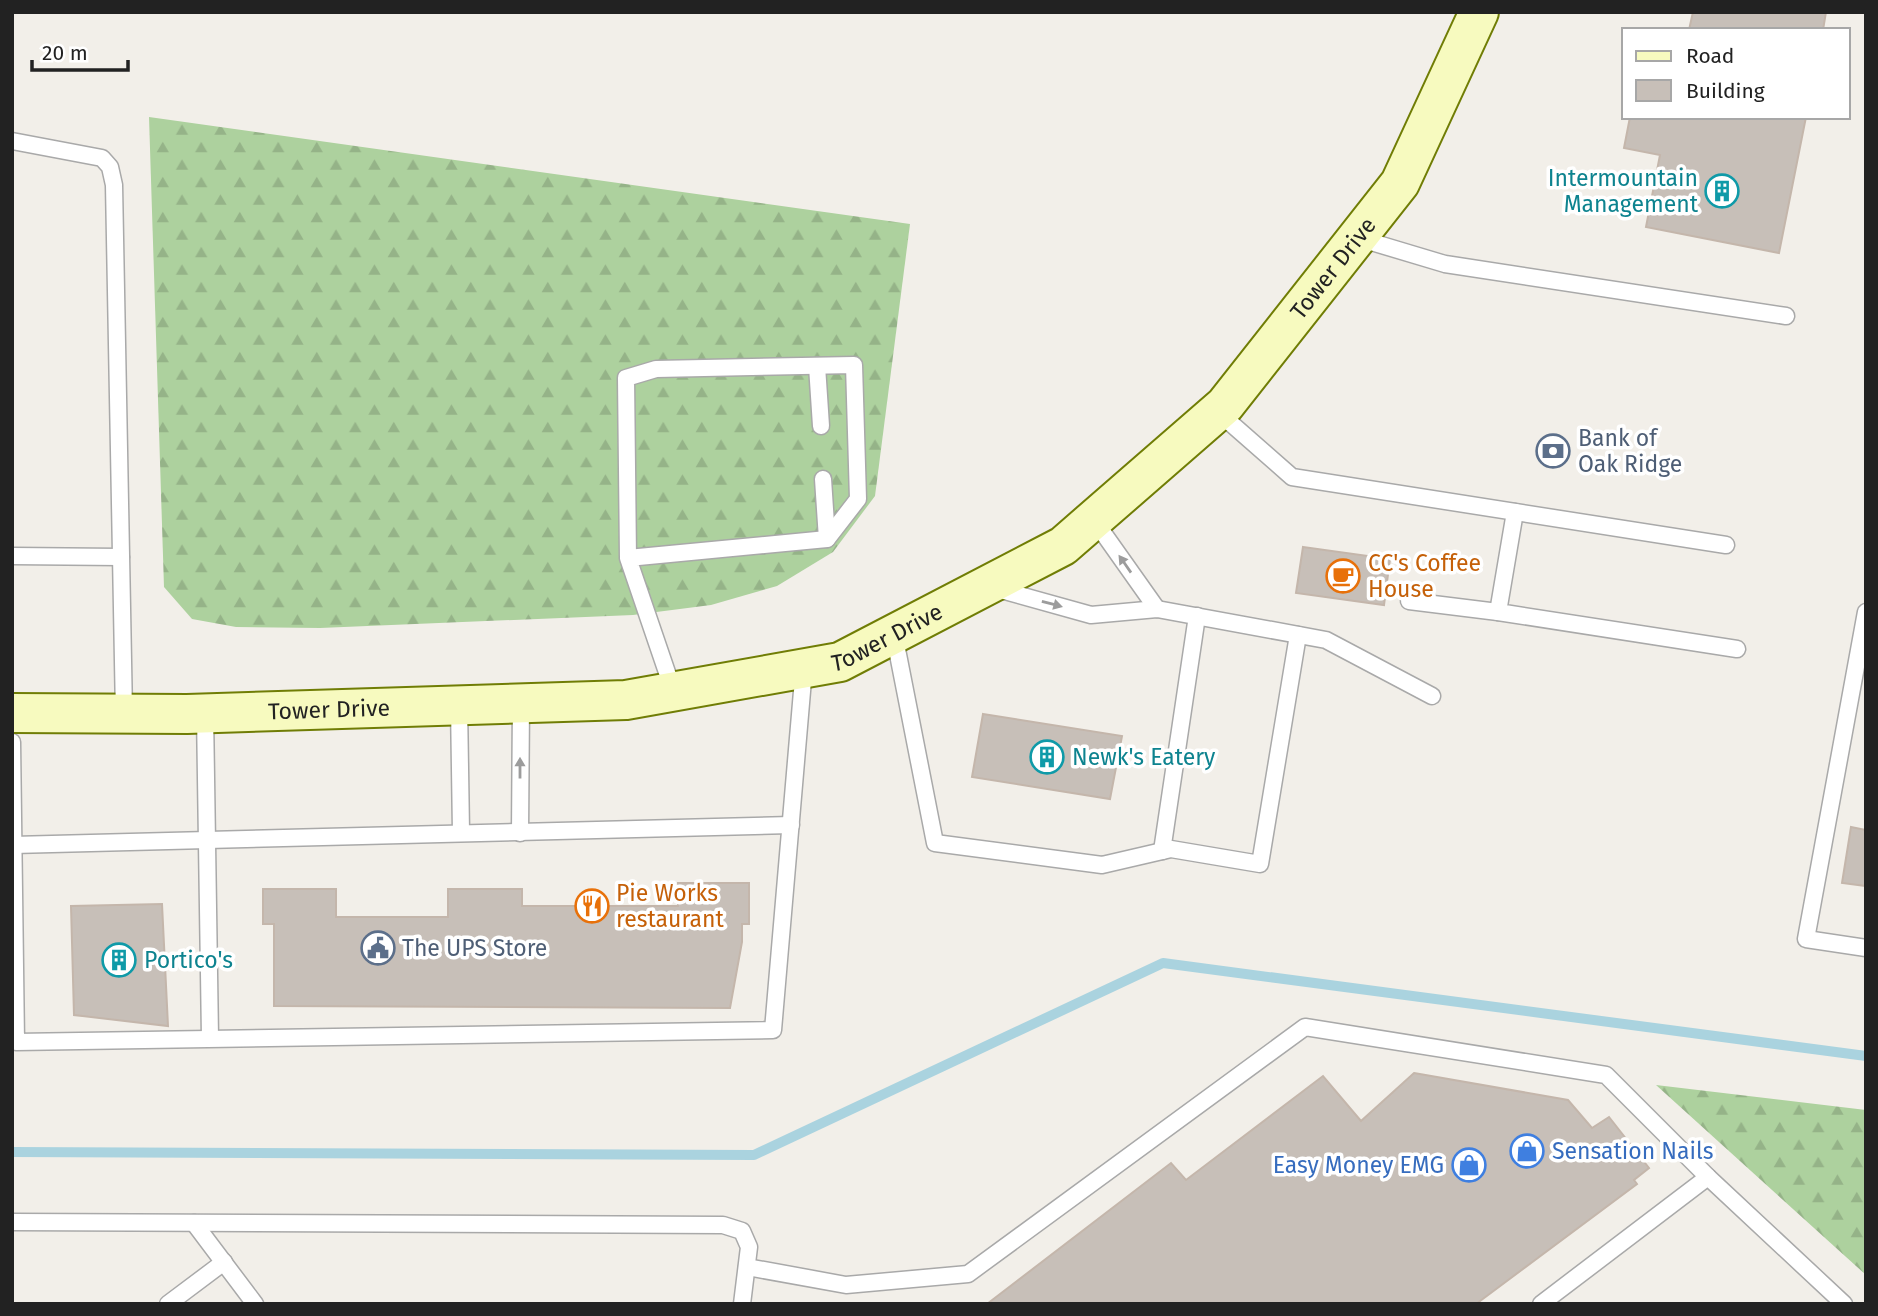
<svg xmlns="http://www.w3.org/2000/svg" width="1878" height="1316" font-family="'Fira Sans',sans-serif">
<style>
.forest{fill:url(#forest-firs)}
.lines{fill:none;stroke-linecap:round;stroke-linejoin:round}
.stream{stroke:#aad3df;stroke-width:10}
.building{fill:#c7bfb8;stroke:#c4b6ab;stroke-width:2}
.lane-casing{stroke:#a9a9a9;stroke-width:19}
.secondary-casing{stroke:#707d05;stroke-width:42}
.lane{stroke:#fff;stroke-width:16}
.secondary{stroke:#f7fabf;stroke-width:38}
.oneway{fill:#9c9c9c}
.labels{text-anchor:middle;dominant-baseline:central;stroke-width:7;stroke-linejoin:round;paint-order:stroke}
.culture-label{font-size:23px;fill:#0d838f;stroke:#fff;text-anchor:start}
.street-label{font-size:23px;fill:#222;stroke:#fff}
.service-label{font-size:23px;fill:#4e5e75;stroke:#fff;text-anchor:start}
.food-label{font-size:23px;fill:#c56008;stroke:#fff;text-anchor:start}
.shop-label{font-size:23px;fill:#366cbe;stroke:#fff;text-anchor:start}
</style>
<defs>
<pattern id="forest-firs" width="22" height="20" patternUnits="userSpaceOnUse" patternTransform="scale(1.75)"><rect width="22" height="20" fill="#add19e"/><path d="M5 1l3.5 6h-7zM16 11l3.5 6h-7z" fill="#95b388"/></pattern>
</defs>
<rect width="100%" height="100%" fill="#f2efe9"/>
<g class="forest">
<polygon points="149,117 910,224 875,496 833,552 777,586 711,605 633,615 320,628 236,627 192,619 164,587"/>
<polygon points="1656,1085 1866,1110 1866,1275"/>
</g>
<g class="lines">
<polyline class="stream" points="12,1152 754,1155 1163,963 1866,1056"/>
</g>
<g class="building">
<polygon points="1693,12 1826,12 1823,30 1689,30"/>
<polygon points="1630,117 1806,117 1779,253 1646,227 1660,155 1624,148"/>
<polygon points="1303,547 1390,559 1384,605 1296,593"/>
<polygon points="983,714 1122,736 1110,799 972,777"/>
<polygon points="1851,827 1866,830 1866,886 1842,883"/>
<polygon points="678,883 749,883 749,924 742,924 742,942 730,1008 274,1006 274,924 263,924 263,889 336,889 336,917 448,917 448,889 522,889 522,906 678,906"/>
<polygon points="162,904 168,1026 74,1015 71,906"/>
<polygon points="1414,1073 1568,1100 1592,1128 1609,1117 1649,1168 1634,1180 1637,1184 1476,1304 987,1304 1171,1163 1186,1180 1323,1076 1361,1121"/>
</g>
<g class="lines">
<defs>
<g id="lane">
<polyline points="12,141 102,158 110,167 114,185 124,714"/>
<polyline points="1358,238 1445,264 1786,316"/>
<polyline points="817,366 821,426"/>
<polyline points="1218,412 1292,477 1726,545"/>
<polyline points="823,479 827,539"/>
<polyline points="1515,512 1498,612 1737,649"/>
<polyline points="1094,520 1157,609"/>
<polyline points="12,556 121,557"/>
<polyline points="628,558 827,539 858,499 854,365 656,369 626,378 628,558 673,690"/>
<polyline points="994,588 1091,615 1157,609 1326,640 1432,696"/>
<polyline points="1409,601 1498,612"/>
<polyline points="1866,612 1806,939 1866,948"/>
<polyline points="894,634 935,843 1102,865 1171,849 1260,864 1298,635"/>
<polyline points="459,705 461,832"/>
<polyline points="205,713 210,1038"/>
<polyline points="12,742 16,1042 773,1030 804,668"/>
<polyline points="520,833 521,703"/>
<polyline points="13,845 791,825"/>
<polyline points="1162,851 1197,616"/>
<polyline points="12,1222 723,1225 742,1231 749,1247 742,1304"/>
<polyline points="194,1223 255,1304"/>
<polyline points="747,1267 846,1285 968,1274 1305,1027 1606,1075 1708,1177 1844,1304"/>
<polyline points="168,1304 224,1262"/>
<polyline points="1541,1304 1708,1177"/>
</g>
<g id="secondary">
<path id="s1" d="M12 713 187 714 626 700 840 662 1063 546 1225 405 1400 183 1479 12"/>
</g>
</defs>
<use href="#lane" class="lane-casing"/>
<use href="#secondary" class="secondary-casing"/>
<use href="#lane" class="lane"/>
<use href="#secondary" class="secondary"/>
</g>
<defs><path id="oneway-solid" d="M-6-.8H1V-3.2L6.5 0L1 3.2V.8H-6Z" transform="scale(1.75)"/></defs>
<g class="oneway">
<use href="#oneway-solid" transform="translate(1125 564) rotate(-125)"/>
<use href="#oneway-solid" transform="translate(1052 604) rotate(15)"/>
<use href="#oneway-solid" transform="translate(520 768) rotate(-90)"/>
</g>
<defs>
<symbol id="building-ring" viewBox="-11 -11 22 22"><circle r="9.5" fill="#fff" stroke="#0f9aa8" stroke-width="1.5"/><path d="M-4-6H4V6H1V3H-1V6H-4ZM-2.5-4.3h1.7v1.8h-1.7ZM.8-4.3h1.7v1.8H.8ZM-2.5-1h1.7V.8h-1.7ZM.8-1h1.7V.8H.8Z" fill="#0f9aa8"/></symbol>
<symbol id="bank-ring" viewBox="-11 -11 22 22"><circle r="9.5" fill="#fff" stroke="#5c6f8a" stroke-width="1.5"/><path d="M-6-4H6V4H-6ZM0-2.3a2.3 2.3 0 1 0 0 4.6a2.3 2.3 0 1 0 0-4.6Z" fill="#5c6f8a"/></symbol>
<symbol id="cafe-ring" viewBox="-11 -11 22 22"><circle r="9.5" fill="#fff" stroke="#e8710a" stroke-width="1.5"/><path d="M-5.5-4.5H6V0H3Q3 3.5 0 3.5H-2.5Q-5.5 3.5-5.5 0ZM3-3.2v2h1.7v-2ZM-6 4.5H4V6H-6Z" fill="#e8710a"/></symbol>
<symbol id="restaurant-ring" viewBox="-11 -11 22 22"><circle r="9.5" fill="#fff" stroke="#e8710a" stroke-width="1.5"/><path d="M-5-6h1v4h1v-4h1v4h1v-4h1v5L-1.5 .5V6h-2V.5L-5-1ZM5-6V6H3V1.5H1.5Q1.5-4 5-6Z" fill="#e8710a"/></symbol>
<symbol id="civic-ring" viewBox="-11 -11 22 22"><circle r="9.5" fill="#fff" stroke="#5c6f8a" stroke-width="1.5"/><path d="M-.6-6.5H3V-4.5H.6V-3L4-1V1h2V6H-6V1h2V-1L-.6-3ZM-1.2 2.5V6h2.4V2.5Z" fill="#5c6f8a"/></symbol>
<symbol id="shop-ring" viewBox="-11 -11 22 22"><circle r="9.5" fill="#fff" stroke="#3f7fe0" stroke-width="1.5"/><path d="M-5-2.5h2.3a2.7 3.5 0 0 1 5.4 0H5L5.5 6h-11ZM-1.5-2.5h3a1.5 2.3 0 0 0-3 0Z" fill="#3f7fe0"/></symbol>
</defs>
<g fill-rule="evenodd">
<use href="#building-ring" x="1703" y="172" width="38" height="38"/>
<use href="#bank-ring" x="1534" y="432" width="38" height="38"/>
<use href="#cafe-ring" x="1324" y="557" width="38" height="38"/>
<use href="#building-ring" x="1028" y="738" width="38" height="38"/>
<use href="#restaurant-ring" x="573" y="887" width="38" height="38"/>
<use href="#civic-ring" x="359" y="929" width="38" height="38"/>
<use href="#building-ring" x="100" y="941" width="38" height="38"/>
<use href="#shop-ring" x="1508" y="1132" width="38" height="38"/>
<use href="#shop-ring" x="1450" y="1146" width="38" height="38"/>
</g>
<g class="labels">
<g class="culture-label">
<text x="1698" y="178" text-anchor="end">Intermountain<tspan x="1698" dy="26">Management</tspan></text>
<text x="1072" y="757">Newk's Eatery</text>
<text x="144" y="960">Portico's</text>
</g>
<g class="street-label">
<text stroke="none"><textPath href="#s1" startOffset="1472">Tower Drive</textPath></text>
<text stroke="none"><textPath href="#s1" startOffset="884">Tower Drive</textPath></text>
<text stroke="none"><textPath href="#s1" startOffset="317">Tower Drive</textPath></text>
</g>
<g class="service-label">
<text x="1578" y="438">Bank of<tspan x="1578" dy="26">Oak Ridge</tspan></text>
<text x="402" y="948">The UPS Store</text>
</g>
<g class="food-label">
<text x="1368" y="563">CC's Coffee<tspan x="1368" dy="26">House</tspan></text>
<text x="616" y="893">Pie Works<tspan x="616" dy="26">restaurant</tspan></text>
</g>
<g class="shop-label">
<text x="1552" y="1151">Sensation Nails</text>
<text x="1444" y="1165" text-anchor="end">Easy Money EMG</text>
</g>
</g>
<rect width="1878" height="1316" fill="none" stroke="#222222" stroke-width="28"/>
<rect x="1622" y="28" width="228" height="91" fill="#ffffff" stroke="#a7a7a7" stroke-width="2"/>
<rect x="1636" y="51" width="35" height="10" fill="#f7fabf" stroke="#a7a7a7" stroke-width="2"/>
<text x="1686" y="63" font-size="21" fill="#222222">Road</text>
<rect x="1636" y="80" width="35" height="21" fill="#c7bfb8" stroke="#a7a7a7" stroke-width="2"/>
<text x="1686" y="98" font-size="21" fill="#222222">Building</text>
<path d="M32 60v10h96v-10" fill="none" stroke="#222222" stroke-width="3.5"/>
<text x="42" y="60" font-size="21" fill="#222222" stroke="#ffffff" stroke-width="5" paint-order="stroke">20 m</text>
</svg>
